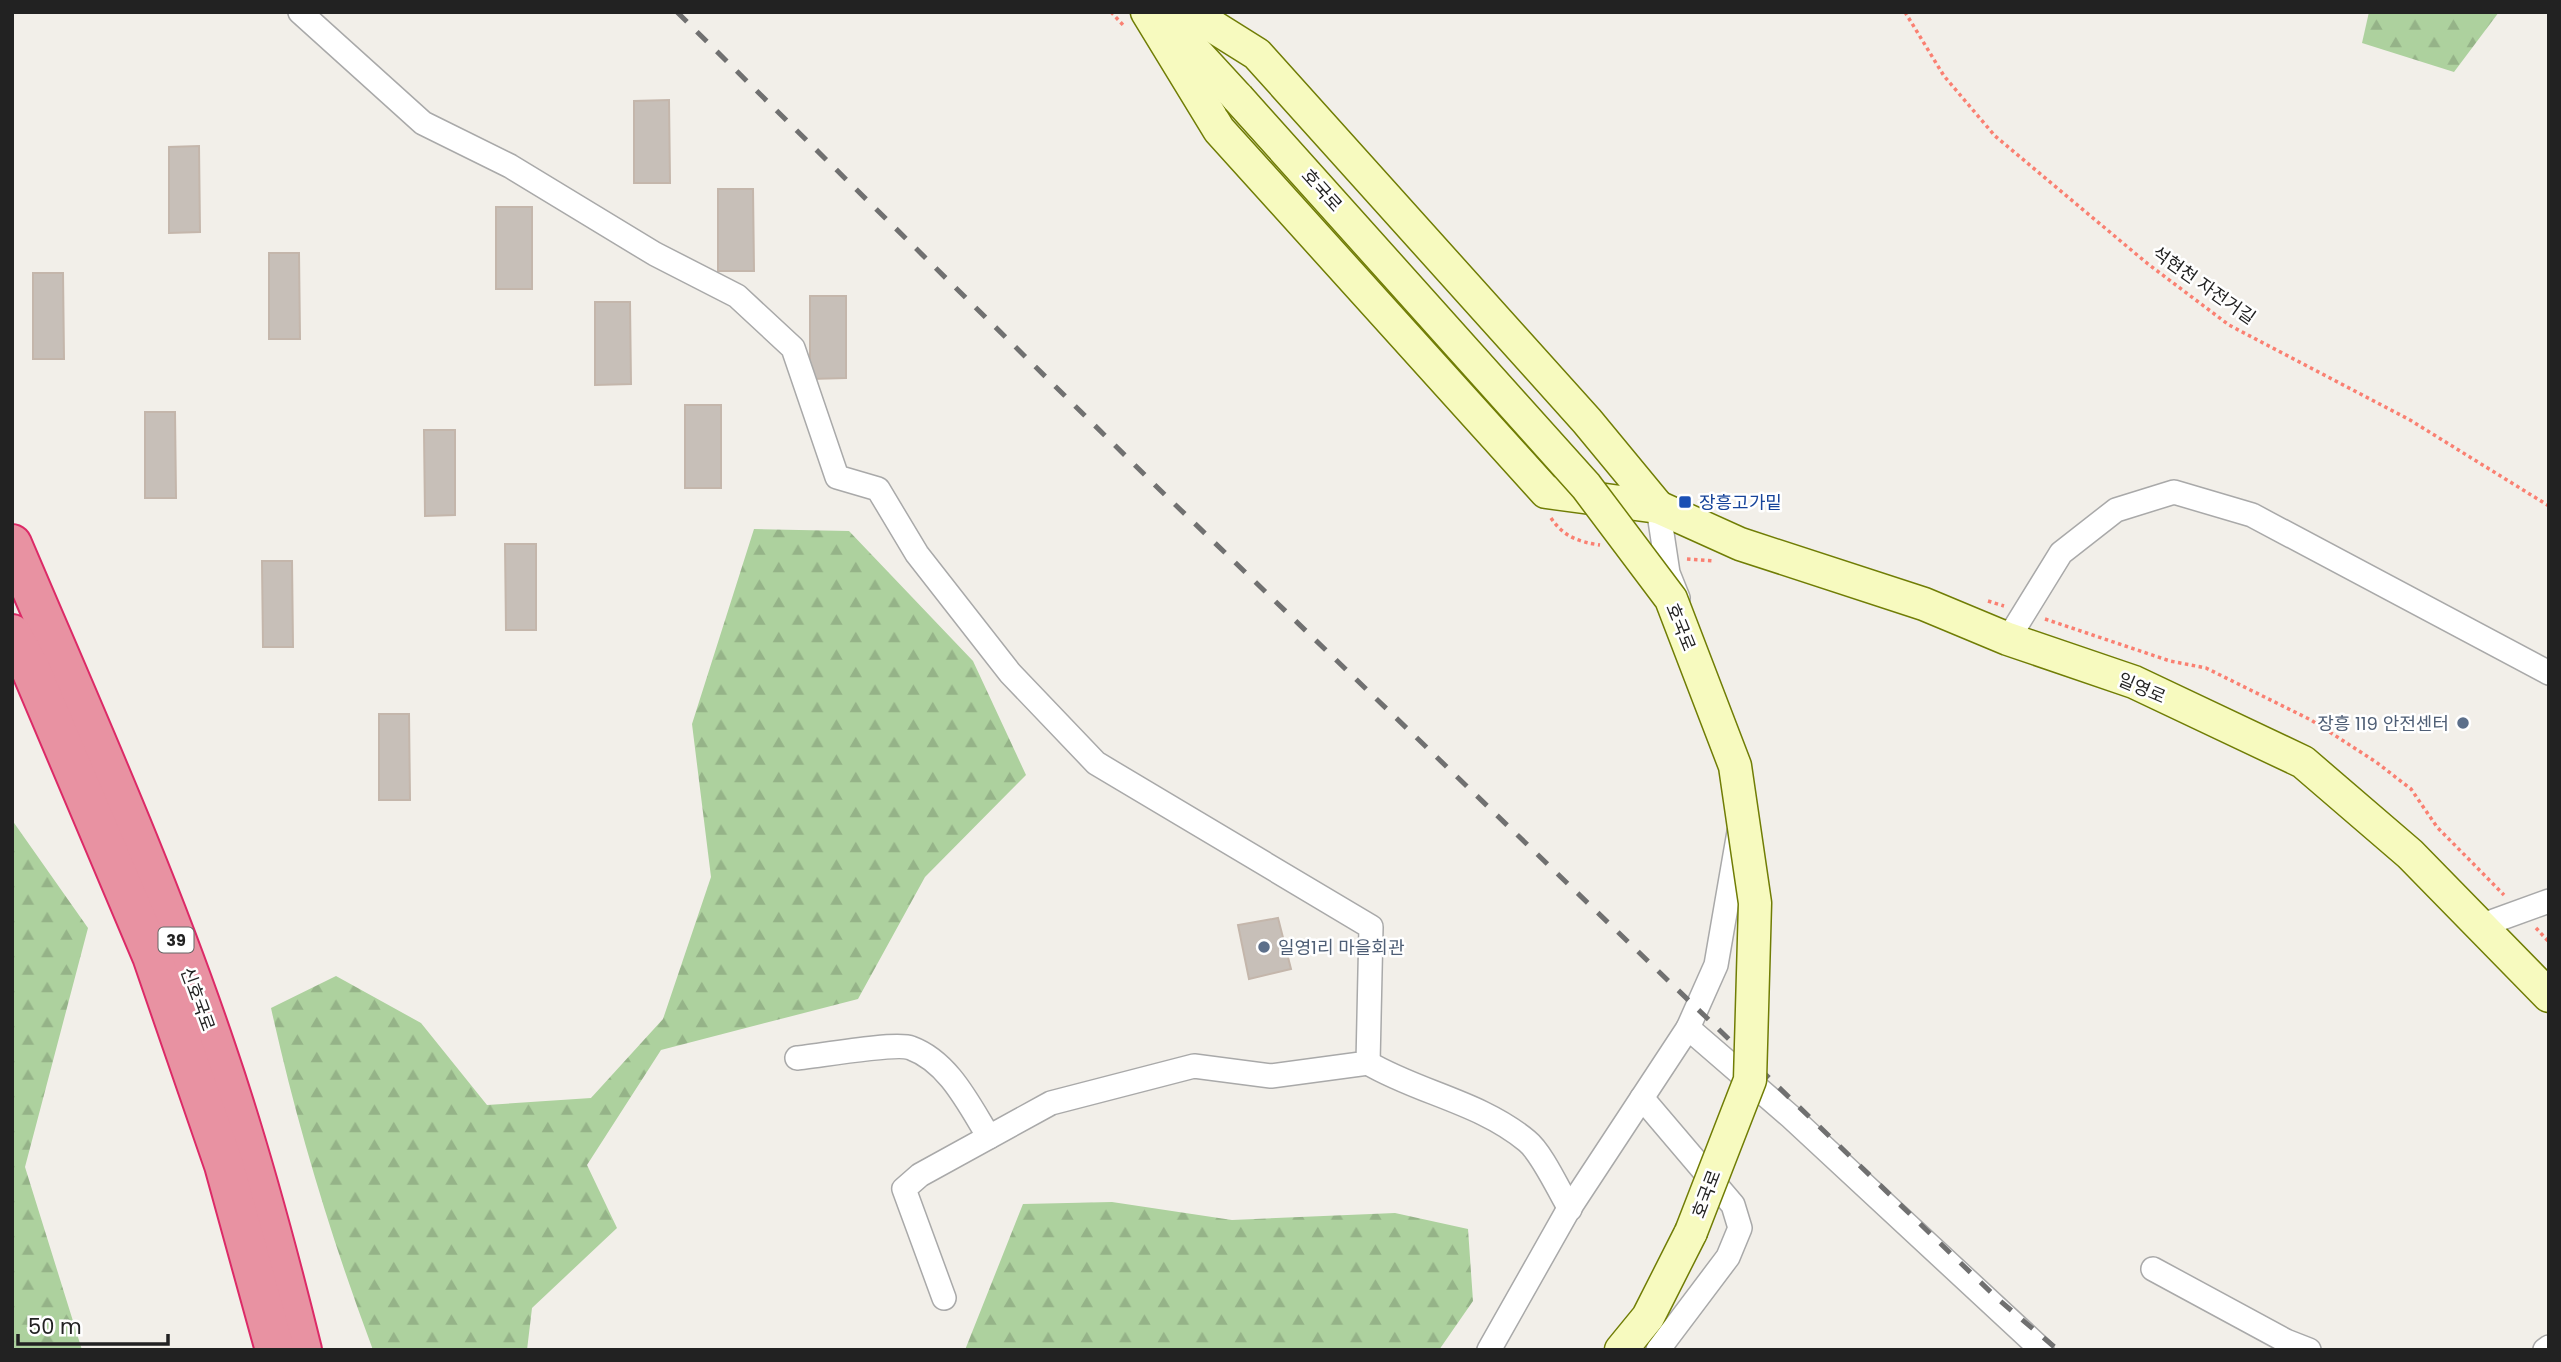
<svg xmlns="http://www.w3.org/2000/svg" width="2561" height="1362" font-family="Poppins,'Noto Sans KR',sans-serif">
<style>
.forest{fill:url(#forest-firs)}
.building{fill:#c7bfb8;stroke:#c4b6ab;stroke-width:2}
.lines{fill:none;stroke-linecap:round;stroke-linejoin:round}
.street-casing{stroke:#a9a9a9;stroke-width:26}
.secondary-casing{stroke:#707d05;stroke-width:35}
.highway-casing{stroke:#dc2a67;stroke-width:42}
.path{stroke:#fa8072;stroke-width:3.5;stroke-dasharray:3.5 3.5;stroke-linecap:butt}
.street{stroke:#fff;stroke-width:23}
.secondary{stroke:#f7fabf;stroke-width:32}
.highway{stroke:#e892a2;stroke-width:38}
.rail{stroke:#707070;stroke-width:5;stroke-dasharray:14 14;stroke-linecap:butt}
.secondary-bridge-casing{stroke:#707d05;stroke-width:35;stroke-linecap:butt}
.secondary-bridge{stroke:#f7fabf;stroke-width:32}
.transit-dot{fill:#1a4fb4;stroke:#fff;stroke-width:2.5}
.service-dot{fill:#5c6f8a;stroke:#fff;stroke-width:2.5}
.labels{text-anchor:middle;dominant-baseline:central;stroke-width:5;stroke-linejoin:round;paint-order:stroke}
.shield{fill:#fff;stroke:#646464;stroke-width:2}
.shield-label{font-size:16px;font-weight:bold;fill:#222}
.street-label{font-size:18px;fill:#222;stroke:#fff}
.transit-label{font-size:18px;fill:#164399;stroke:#fff;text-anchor:start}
.service-label{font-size:18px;fill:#4e5e75;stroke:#fff;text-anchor:end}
</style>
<defs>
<pattern id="forest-firs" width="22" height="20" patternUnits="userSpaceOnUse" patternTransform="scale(1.75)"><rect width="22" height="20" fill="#add19e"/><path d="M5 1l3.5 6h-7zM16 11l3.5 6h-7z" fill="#95b388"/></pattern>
</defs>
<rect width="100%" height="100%" fill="#f2efe9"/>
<g class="forest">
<polygon points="2369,12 2499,12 2454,72 2362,43"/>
<path d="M754 529 849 531 973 661 1026 775 925 877 858 999 661 1050 587 1165 617 1228 532 1308 527 1350H373C331 1238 297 1125 271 1008L336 976 421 1023 487 1105 591 1098 663 1019 711 877 692 724Z"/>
<polygon points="12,820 88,928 25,1167 82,1350 12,1350"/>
<polygon points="1112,1202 1232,1220 1395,1213 1468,1229 1473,1301 1439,1350 965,1350 1023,1204"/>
</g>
<g class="building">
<polygon points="669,100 670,183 634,183 634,101"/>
<polygon points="199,146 200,232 169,233 169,147"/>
<polygon points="718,189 753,189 754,271 718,271"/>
<rect x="496" y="207" width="36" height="82"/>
<polygon points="269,253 299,253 300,339 269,339"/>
<polygon points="33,273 63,273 64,359 33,359"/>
<polygon points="810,296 846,296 846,378 810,379"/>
<polygon points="595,302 630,302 631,384 595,385"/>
<rect x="685" y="405" width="36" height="83"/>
<polygon points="145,412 175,412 176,498 145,498"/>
<polygon points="424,430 455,430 455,515 425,516"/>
<polygon points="505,544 536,544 536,630 506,630"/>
<polygon points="262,561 292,561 293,647 263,647"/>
<polygon points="379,714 409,714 410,800 379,800"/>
<polygon points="1278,918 1291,969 1249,979 1238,925"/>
</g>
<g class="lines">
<defs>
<g id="street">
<polyline points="300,12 423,123 510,166 655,254 737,296 793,348 837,477 878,489 917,554 1010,673 1096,763 1371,927 1368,1063 1271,1076 1194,1066 1051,1103 920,1175 904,1189 944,1298"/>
<polyline points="1658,507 1668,573 1678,598"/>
<polyline points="2008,639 2061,553 2116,510 2174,492 2252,515 2549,673"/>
<polyline points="2480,926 2549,901"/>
<polyline points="1688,1028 1716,965 1739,832"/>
<path d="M797 1058C818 1056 896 1042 911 1048 949 1062 969 1105 989 1137"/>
<path d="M1368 1063C1419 1093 1480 1102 1527 1141 1542 1153 1559 1191 1570 1209"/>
<polyline points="1642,1098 1733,1205 1740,1228 1728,1257 1658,1350"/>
<polyline points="2153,1269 2286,1341 2309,1350"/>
<polyline points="1489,1350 1567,1212 1688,1028 1791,1117 2042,1350"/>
<polyline points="2545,1350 2549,1347"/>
</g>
<g id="secondary">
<polyline points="1147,12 1219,130 1546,492 1658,507 1740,544 1924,604 2008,639 2134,682 2303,762 2410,854 2549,996"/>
<polyline points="1190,12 1257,54 1587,421 1658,507"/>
<polyline points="1170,24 1238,98"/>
<polyline points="1621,1350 1648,1317 1691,1232"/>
</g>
<g id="highway">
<path d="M12 544C83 711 158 877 216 1049 250 1148 277 1249 302 1350"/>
<polyline points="12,634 31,670 152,956 224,1165 275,1350"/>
</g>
</defs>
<use href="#street" class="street-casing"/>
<use href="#secondary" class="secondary-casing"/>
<use href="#highway" class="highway-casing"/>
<g class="path">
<polyline points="1111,12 1124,26"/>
<polyline points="1905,12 1944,76 1995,136 2148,264 2229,325 2410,420 2549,506"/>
<path d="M1551 518C1563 536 1578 542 1600 545"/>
<polyline points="1687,559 1714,561"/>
<polyline points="1988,601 2004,606"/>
<polyline points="2045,619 2170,661 2206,668 2311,720 2376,762 2411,789 2437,827 2504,895"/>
<polyline points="2536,928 2549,942"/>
</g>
<use href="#street" class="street"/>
<use href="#secondary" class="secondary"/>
<use href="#highway" class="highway"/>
<polyline class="rail" points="677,12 1159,489 1999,1300 2058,1350"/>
<defs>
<polyline id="secondary-bridge" points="1238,98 1586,486 1671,599 1735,766 1755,903 1750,1080 1691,1232"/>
</defs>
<use href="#secondary-bridge" class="secondary-bridge-casing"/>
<use href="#secondary-bridge" class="secondary-bridge"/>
</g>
<rect class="transit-dot" x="1678" y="495" width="14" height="14" rx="3.5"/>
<g class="service-dot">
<circle cx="2463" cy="723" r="7"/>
<circle cx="1264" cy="947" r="7"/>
</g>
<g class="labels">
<rect class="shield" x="158.5" y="927.5" width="35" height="25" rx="5"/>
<g class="shield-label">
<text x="176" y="940">39</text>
</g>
<g class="street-label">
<text transform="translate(1322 190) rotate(48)">호국로</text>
<text transform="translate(2204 285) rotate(35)">석현천 자전거길</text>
<text transform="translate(1681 627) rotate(68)">호국로</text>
<text transform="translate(2142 688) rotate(23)">일영로</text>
<text transform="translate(198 999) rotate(70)">신호국로</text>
<text transform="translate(1706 1194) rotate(-69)">호국로</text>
</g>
<g class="transit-label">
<text x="1699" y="502">장흥고가밑</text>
</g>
<g class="service-label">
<text x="2449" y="723">장흥 119 안전센터</text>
<text x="1278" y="947" text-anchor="start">일영1리 마을회관</text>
</g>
</g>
<rect width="2561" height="1362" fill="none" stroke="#222222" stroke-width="28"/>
<path d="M18 1334v10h150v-10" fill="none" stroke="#222222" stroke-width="3.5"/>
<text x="28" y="1334" font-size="21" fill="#222222" stroke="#ffffff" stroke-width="5" paint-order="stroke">50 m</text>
</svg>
